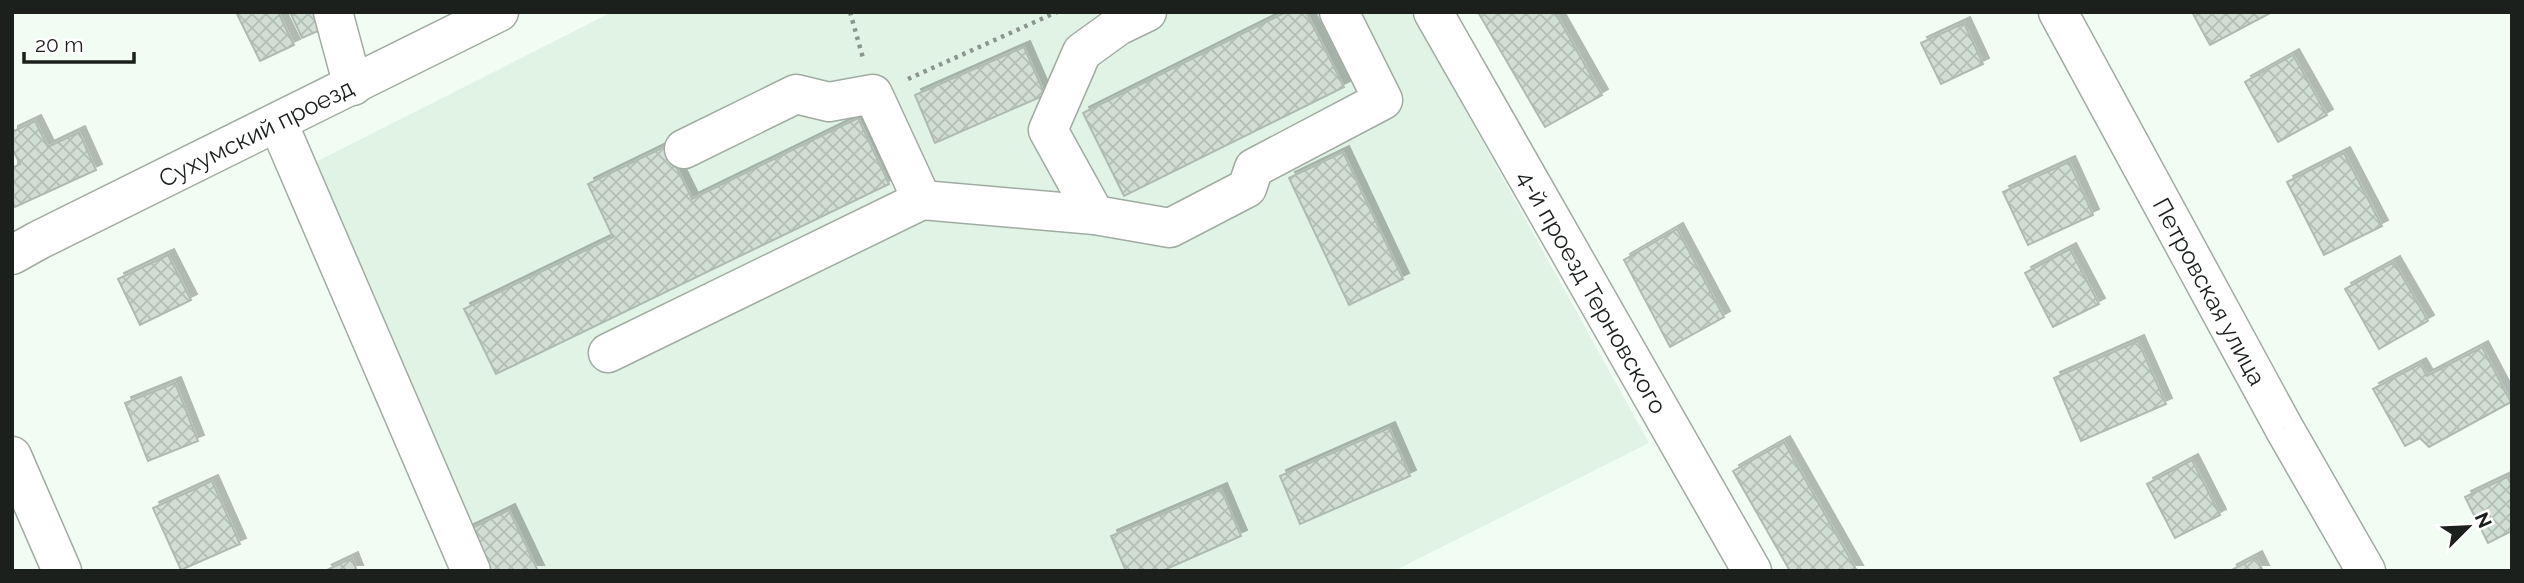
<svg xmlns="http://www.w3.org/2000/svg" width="2524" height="583" font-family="Raleway,sans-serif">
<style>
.built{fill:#e0f3e4}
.building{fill:url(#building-cross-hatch);stroke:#afbbb1;stroke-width:2;filter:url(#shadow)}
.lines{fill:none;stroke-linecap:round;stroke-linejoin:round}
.minor-casing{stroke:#a0aca2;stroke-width:41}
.path{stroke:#8c958e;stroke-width:4.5;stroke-dasharray:3.5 5;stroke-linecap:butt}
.minor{stroke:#fff;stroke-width:38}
.labels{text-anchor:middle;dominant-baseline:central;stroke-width:6;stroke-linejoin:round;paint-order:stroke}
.street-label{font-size:24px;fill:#1b201c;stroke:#fff}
</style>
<defs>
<pattern id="building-cross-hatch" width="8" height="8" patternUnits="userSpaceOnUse" patternTransform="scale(1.75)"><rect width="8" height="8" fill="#d1ded3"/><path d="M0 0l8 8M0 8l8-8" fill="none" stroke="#b3beb5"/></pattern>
<filter id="shadow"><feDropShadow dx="6" dy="-6" stdDeviation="0" flood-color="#0004"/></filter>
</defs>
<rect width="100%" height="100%" fill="#f1fdf3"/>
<polygon class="built" points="612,12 1411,12 1649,443 1394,571 459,571 298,171"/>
<g class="building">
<polygon points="236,12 278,12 294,45 260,61"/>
<polygon points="290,12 327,12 332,25 302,38"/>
<polygon points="1286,12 1306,12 1344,87 1124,196 1083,113"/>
<polygon points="1478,12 1555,12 1602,95 1545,127"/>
<polygon points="2192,12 2272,12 2210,45"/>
<polygon points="1964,23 1983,64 1941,84 1921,43"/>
<polygon points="1024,47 1045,95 935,143 915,95"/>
<polygon points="2293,55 2327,115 2278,142 2245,82"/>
<polygon points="858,118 889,184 496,374 464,309 613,237 588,184 666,146 692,199"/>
<polygon points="35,121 48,147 79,132 96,170 15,207 12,201 12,168 20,164 12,148 12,132"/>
<polygon points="1343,152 1403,279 1349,305 1289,178"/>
<polygon points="2344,153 2382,226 2324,255 2287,182"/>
<polygon points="2069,162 2093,215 2028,245 2003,192"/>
<polygon points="1677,229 1724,317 1670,347 1624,260"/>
<polygon points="2070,249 2099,304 2053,327 2025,273"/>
<polygon points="168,255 191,300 140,325 118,279"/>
<polygon points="2394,262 2428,321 2379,349 2345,289"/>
<polygon points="2138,341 2166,404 2081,441 2054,378"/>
<polygon points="2482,347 2511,402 2429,447 2420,438 2405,446 2373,389 2420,364 2427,376"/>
<polygon points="175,383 198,441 148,461 125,403"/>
<polygon points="1389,428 1410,476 1300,524 1280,476"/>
<polygon points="1784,442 1857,571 1790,571 1733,471"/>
<polygon points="2192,460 2220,515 2175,538 2147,484"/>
<polygon points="2507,477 2512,485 2512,531 2488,543 2465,497"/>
<polygon points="212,481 240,544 181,570 153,508"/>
<polygon points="1221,489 1241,536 1162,571 1126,571 1111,536"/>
<polygon points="509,510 538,571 485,571 466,531"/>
<polygon points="2256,557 2263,571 2230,571"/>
<polygon points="352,558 357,571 325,571"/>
</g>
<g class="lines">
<defs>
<g id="minor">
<polyline points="333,12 353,86"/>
<path id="s1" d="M1433 12 1752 571"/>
<path id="s2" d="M2058 12 2284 428 2366 571"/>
<polyline points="278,123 471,571"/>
<polyline points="684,149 796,94 829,102 873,94 922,200 1095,215 1170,228 1247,188 1254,168 1383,100 1339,12"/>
<polyline points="1095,215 1048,130 1082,52 1118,26 1147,12"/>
<path id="s3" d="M12 255 39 240 499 12"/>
<polyline points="608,353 922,200"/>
<polyline points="12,456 62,571"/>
</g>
</defs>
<use href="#minor" class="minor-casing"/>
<g class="path">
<polyline points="850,12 863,58"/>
<polyline points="908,79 1057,12"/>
</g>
<use href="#minor" class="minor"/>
</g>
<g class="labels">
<g class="street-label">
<text stroke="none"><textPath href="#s3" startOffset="273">Сухумский проезд</textPath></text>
<text stroke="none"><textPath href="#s1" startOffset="322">4-й проезд Терновского</textPath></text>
<text stroke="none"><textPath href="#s2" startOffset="318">Петровская улица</textPath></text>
</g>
</g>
<rect width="2524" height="583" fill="none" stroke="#1b201c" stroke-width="28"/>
<g transform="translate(2468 527) rotate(66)" stroke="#ffffff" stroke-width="5" paint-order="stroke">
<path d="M0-5L12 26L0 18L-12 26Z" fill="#1b201c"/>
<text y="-10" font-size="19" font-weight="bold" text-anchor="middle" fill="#1b201c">N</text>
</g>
<path d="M24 52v10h110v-10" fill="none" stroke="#1b201c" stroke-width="3.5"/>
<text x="35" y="52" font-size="21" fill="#1b201c" stroke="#ffffff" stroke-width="5" paint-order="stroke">20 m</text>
</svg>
